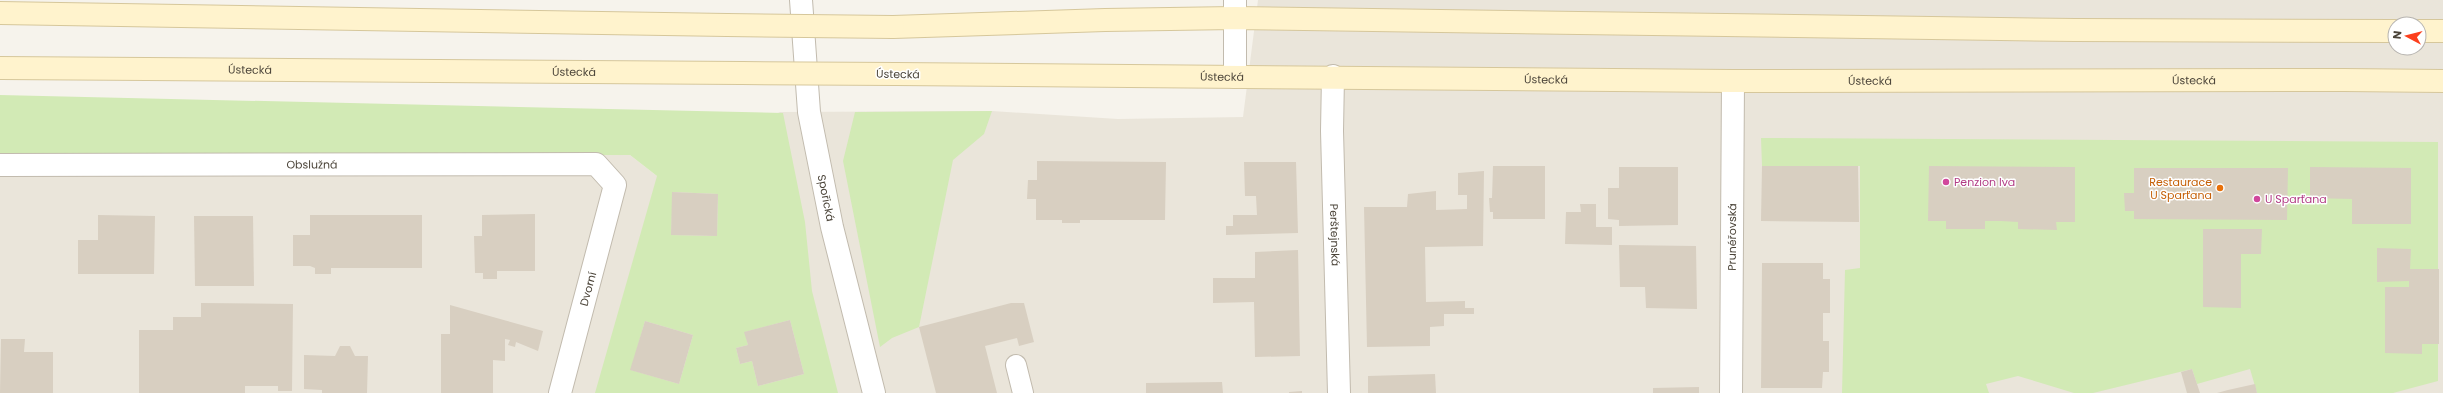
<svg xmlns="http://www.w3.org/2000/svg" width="2443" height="393" font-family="Poppins,sans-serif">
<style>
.residential{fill:#eae5da;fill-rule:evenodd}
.green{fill:#d2eab5;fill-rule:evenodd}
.building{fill:#d8cfc1}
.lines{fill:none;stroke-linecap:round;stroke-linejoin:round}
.service-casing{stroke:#c2bbae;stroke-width:22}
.minor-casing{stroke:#c2bbae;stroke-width:24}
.tertiary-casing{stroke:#c2bbae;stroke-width:24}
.secondary-casing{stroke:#d6c79b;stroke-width:24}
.service{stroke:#fff;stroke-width:20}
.minor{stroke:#fff;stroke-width:22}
.tertiary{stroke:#fff;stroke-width:22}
.secondary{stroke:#fff3cd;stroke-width:22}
.secondary-bridge-casing{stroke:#d6c79b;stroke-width:24;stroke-linecap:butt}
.secondary-bridge{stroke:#fff3cd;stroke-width:22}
.hotel-dot{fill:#d1479c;stroke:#fff;stroke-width:1.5}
.food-dot{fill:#e8710a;stroke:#fff;stroke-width:1.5}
.labels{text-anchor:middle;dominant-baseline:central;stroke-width:3;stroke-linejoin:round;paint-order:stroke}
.street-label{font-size:11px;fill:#4b4439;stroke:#fff}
.hotel-label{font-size:11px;fill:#b23c85;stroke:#fff;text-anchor:start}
.food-label{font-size:11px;fill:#c56008;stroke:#fff;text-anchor:end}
</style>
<rect width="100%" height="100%" fill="#f6f3ec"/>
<path class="residential" d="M1258 0H2443V393H0V157L630 155 657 176 780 112 992 111 1118 119 1243 117ZM2395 24H2419V48H2395Z"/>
<g class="green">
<path d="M0 95 783 113 805 222 812 291 838 393H595L657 176 630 155 0 157ZM673 192 718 194 717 236 671 235ZM790 320 804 374 758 386 752 361 740 364 736 348 748 345 745 332ZM645 321 693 335 679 384 631 370Z"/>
<polygon points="992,111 984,134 953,160 919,327 892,338 880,347 843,161 855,112"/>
<polygon points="1761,138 2438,142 2438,381 2393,393 2257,393 2250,369 2197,384 2192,369 2093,393 2074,393 2018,376 1986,384 1989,393 1842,393 1845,270 1860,268 1860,166 1762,166"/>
</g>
<g class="building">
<polygon points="1037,161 1166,162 1165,220 1080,220 1080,223 1062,223 1062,220 1036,220 1036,199 1027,199 1028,180 1037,180"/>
<polygon points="1244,162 1296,162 1298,233 1226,235 1226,226 1233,226 1233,215 1257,215 1256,196 1245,196"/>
<polygon points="1493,166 1545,166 1545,219 1493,219 1493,212 1490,212 1489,198 1492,198"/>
<polygon points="1762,166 1858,166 1859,222 1761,221"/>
<polygon points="1929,166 2075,167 2075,222 2056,222 2057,230 2018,229 2018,222 2001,221 1985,221 1985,229 1946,229 1946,221 1928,221"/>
<polygon points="1619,167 1678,167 1678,225 1619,226 1619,220 1608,219 1608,188 1619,188"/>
<polygon points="2310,167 2411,168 2411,224 2352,224 2352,199 2310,198"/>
<polygon points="2134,168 2288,168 2287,220 2134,219 2134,211 2125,211 2124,193 2134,193"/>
<polygon points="1484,171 1483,246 1425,247 1426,302 1465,301 1465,308 1474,308 1474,314 1444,314 1444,326 1430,327 1430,346 1367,347 1364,207 1407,207 1408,194 1436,191 1436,210 1467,209 1467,195 1458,195 1458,173"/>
<polygon points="672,192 718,194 717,236 671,235"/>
<polygon points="1580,204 1596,204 1596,227 1612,227 1612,245 1565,244 1566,212 1581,212"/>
<polygon points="535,214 535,271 497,271 497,279 483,279 483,273 475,273 474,236 482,236 482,215"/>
<polygon points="98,215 155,216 154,274 78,274 78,240 98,240"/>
<polygon points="310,215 422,215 422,268 331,268 331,274 315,274 315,268 310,266 293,266 293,235 310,235"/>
<polygon points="194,216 253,216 254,286 195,286"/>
<polygon points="2203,229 2262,229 2261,254 2241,254 2241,308 2203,307"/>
<polygon points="1619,245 1696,246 1697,309 1646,308 1645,287 1620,287"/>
<polygon points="2377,248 2411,249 2410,269 2439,269 2439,344 2422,344 2422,354 2385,353 2385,287 2409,287 2409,281 2377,282"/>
<polygon points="1298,250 1300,356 1255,357 1254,302 1213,303 1213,278 1255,278 1255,252"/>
<polygon points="1762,263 1823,263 1823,279 1830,279 1830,313 1823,313 1823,341 1829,341 1829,372 1823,372 1822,388 1761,388"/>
<polygon points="201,303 293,304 292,391 278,391 278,386 245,386 245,393 139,393 139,330 173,330 173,317 201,317"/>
<polygon points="1011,303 1024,303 1034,342 1019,346 1017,338 985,346 997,393 936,393 919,327"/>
<polygon points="450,305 543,331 538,351 516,342 515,347 508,345 510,340 505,339 505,361 493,360 493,393 441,393 441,334 450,334"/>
<polygon points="790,320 804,374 758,386 752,361 740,364 736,348 748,345 744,332"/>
<polygon points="645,321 693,335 679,384 630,370"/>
<polygon points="1,339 25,339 24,352 53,352 53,393 0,393"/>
<polygon points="340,346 350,346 355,356 368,356 367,393 322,393 322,390 304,389 304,355 335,356"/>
<polygon points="2192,369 2200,393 2187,393 2181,372"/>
<polygon points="1435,374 1436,393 1368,393 1368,376"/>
<polygon points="1222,382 1223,393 1146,393 1146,383"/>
<polygon points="2255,384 2257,393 2217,393 2228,390"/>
<polygon points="1699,387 1699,393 1653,393 1653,388"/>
<polygon points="1302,391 1302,393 1289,393 1289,392"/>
</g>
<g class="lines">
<defs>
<polyline id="service" points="1016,365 1023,393"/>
<g id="minor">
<path id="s1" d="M1333 76 1332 131 1339 393"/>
<polyline points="1235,77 1235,0"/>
<path id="s2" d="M0 165 596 164 615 185 560 393"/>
<path id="s3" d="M1731 393 1733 81"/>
</g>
<g id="tertiary">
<path id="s4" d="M801 0 809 112 832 227 874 393"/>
</g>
<g id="secondary">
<polyline points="0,13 727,25"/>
<polyline points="893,27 1105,20 1234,18 2075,30 2395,31"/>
<polyline points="2419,31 2443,31"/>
<path id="s5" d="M0 68 742 73"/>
<path id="s6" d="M896 74 1733 81 2344 80 2443 81"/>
</g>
</defs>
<use href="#service" class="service-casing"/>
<use href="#minor" class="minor-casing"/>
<use href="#tertiary" class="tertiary-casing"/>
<use href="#secondary" class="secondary-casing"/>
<use href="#service" class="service"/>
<use href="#minor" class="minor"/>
<use href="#tertiary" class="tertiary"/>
<use href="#secondary" class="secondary"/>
<defs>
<g id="secondary-bridge">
<polyline points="727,25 893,27"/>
<polyline points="742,73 896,74"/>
</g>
</defs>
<use href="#secondary-bridge" class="secondary-bridge-casing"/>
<use href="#secondary-bridge" class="secondary-bridge"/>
</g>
<g class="hotel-dot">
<circle cx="1946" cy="182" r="4"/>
<circle cx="2257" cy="199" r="4"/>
</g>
<circle class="food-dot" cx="2220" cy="188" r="4"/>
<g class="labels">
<g class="street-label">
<text stroke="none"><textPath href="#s5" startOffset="250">Ústecká</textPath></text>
<text stroke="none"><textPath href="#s5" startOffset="574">Ústecká</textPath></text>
<text transform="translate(898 74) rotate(1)">Ústecká</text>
<text stroke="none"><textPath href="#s6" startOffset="326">Ústecká</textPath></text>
<text stroke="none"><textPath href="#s6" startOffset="650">Ústecká</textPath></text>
<text stroke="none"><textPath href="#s6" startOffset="974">Ústecká</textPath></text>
<text stroke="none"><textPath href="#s6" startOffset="1298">Ústecká</textPath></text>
<text stroke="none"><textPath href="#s2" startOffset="312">Obslužná</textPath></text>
<text stroke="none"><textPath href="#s4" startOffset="200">Spořická</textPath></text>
<text stroke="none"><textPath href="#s1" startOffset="159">Perštejnská</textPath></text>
<text stroke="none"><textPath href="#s3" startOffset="156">Prunéřovská</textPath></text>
<text transform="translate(588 289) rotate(-75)">Dvorní</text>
</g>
<g class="hotel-label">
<text x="1954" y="182">Penzion Iva</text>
<text x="2265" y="199">U Sparťana</text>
</g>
<g class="food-label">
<text x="2212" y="182">Restaurace<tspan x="2212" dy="13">U Sparťana</tspan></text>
</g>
</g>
<g transform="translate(2407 36) rotate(277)"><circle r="19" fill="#ffffff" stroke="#b7b4b0"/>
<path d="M0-3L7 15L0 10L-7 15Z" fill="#fc3f1d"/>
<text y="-6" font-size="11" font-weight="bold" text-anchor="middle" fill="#4b4439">N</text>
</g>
</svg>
